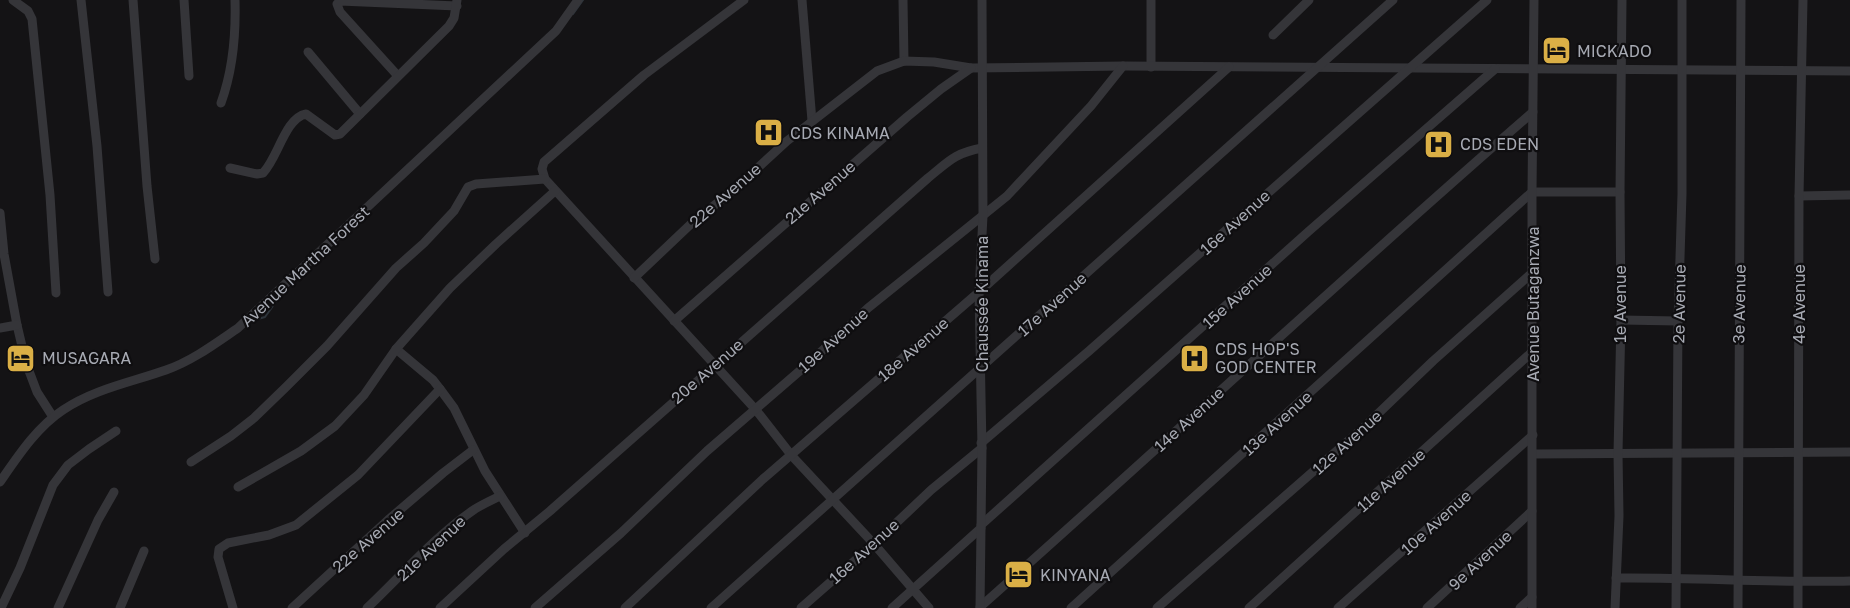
<svg xmlns="http://www.w3.org/2000/svg" width="1850" height="608" font-family="'Golos Text',sans-serif">
<style>
.lines{fill:none;stroke-linecap:round;stroke-linejoin:round}
.stream{stroke:#2e353c;stroke-width:2}
.minor{stroke:#353539;stroke-width:9}
.labels{text-anchor:middle;dominant-baseline:central;stroke-width:4.5;stroke-linejoin:round;paint-order:stroke}
.poi-label{font-size:16px;fill:#a7aab3;stroke:#0f0e10;text-anchor:start}
.street-label{font-size:16px;fill:#a7aab3;stroke:#0f0e10}
</style>
<rect width="100%" height="100%" fill="#141315"/>
<g class="lines">
<g class="stream">
<polyline points="573,14 583,0"/>
<polyline points="251,321 265,317 283,292"/>
</g>
<g class="minor">
<polyline points="13,0 28,11 32,19 50,195 56,293"/>
<polyline points="81,0 97,146 108,292"/>
<polyline points="133,0 147,186 155,259"/>
<polyline points="184,0 189,76"/>
<polyline points="744,0 644,75 544,162 542,169 545,179 756,410 792,456 874,544 929,608"/>
<polyline points="802,0 812,121"/>
<polyline points="903,0 904,61"/>
<polyline points="1273,35 1309,0"/>
<polyline points="308,52 360,114"/>
<polyline points="1151,67 1151,0"/>
<polyline points="398,76 340,12 337,4 340,1 457,6"/>
<path d="M221 103C233 70 236 35 235 0"/>
<path d="M230 168 257 174 263 173C278 158 285 118 306 114L335 135 340 134 449 26 454 18 457 0"/>
<polyline points="1799,196 1850,195"/>
<polyline points="0,213 4,254 17,325 26,363 37,392 53,417"/>
<polyline points="634,278 693,222 730,193 787,141 877,71 904,61 934,62 971,68 1123,66 1850,71"/>
<polyline points="1621,320 1678,321"/>
<polyline points="674,321 907,117 941,89 971,68"/>
<polyline points="0,328 17,325"/>
<polyline points="396,349 433,380 440,389 454,408 485,471 525,533"/>
<polyline points="981,443 1089,351 1487,0"/>
<polyline points="1533,454 1850,452"/>
<polyline points="191,462 231,436 254,418 286,387 327,346 396,268 424,243 454,211 468,187 476,184 545,179"/>
<path d="M0 482C18 456 37 427 63 410 94 389 132 382 166 370 192 361 216 343 238 328L556 31 578 0"/>
<polyline points="238,487 301,451 335,426 364,395 396,349 450,288 496,244 555,191"/>
<polyline points="981,525 1309,231 1495,69"/>
<path d="M1616 578C1694 577 1772 583 1850 581"/>
<path d="M980 607C1165 443 1346 274 1533 112"/>
<polyline points="1,608 20,568 53,485 68,465 89,449 116,431"/>
<polyline points="58,608 98,520 114,492"/>
<polyline points="120,608 144,551"/>
<polyline points="233,608 218,557 219,549 228,543 269,535 296,525 358,475 440,389"/>
<polyline points="292,608 388,520 443,473 473,450"/>
<path d="M367 608C402 575 435 536 475 509 483 504 492 500 500 496"/>
<path d="M440 608 504 549 550 511 928 178C949 161 955 153 982 148"/>
<polyline points="535,608 621,533 707,451 810,362 868,308 1007,196 1091,106 1123,66"/>
<polyline points="625,608 763,479 979,292 1229,67"/>
<polyline points="711,608 1393,0"/>
<polyline points="801,608 874,544 931,490 982,448"/>
<polyline points="892,608 981,528"/>
<polyline points="980,608 982,448 979,292 983,216 982,0"/>
<polyline points="1071,608 1532,192 1620,192"/>
<polyline points="1157,608 1363,428 1433,361 1533,272"/>
<polyline points="1249,608 1532,352"/>
<polyline points="1338,608 1533,435"/>
<polyline points="1427,608 1532,511"/>
<polyline points="1520,608 1532,597"/>
<polyline points="1532,608 1532,192 1534,0"/>
<polyline points="1615,608 1619,516 1618,453 1621,320 1620,192 1622,0"/>
<polyline points="1676,608 1678,321 1682,194 1682,0"/>
<polyline points="1738,608 1741,0"/>
<polyline points="1798,608 1799,196 1803,0"/>
</g>
</g>
<defs>
<symbol id="hotel-square" viewBox="-11 -11 22 22"><rect x="-9" y="-9" width="18" height="18" rx="4" fill="#daaf46" stroke="#0f0e10"/><path d="M-6-4.5h1.5V1H6V5H4.5V3h-9V5H-6ZM-4 0a1.8 1.8 0 1 1 3.6 0ZM.5 0V-2.5h3Q6-2.5 6 0Z" fill="#111"/></symbol>
<symbol id="hospital-square" viewBox="-11 -11 22 22"><rect x="-9" y="-9" width="18" height="18" rx="4" fill="#daaf46" stroke="#0f0e10"/><path d="M-5-5h3v3.5h4V-5h3V5h-3V1.5h-4V5h-3Z" fill="#111"/></symbol>
</defs>
<g fill-rule="evenodd">
<use href="#hotel-square" x="1540" y="34" width="33" height="33"/>
<use href="#hospital-square" x="752" y="116" width="33" height="33"/>
<use href="#hospital-square" x="1422" y="128" width="33" height="33"/>
<use href="#hotel-square" x="4" y="342" width="33" height="33"/>
<use href="#hospital-square" x="1178" y="342" width="33" height="33"/>
<use href="#hotel-square" x="1002" y="558" width="33" height="33"/>
</g>
<g class="labels">
<g class="poi-label">
<text x="1577" y="51">MICKADO</text>
<text x="790" y="133">CDS KINAMA</text>
<text x="1460" y="144">CDS EDEN</text>
<text x="1215" y="349">CDS HOP'S<tspan x="1215" dy="18">GOD CENTER</tspan></text>
<text x="42" y="358">MUSAGARA</text>
<text x="1040" y="575">KINYANA</text>
</g>
<g class="street-label">
<text transform="translate(820 192) rotate(-41)">21e Avenue</text>
<text transform="translate(725 195) rotate(-41)">22e Avenue</text>
<text transform="translate(1235 222) rotate(-42)">16e Avenue</text>
<text transform="translate(305 266) rotate(-43)">Avenue Martha Forest</text>
<text transform="translate(1237 296) rotate(-42)">15e Avenue</text>
<text transform="translate(982 304) rotate(-90)">Chaussée Kinama</text>
<text transform="translate(1052 304) rotate(-42)">17e Avenue</text>
<text transform="translate(1533 304) rotate(-90)">Avenue Butaganzwa</text>
<text transform="translate(1620 304) rotate(-90)">1e Avenue</text>
<text transform="translate(1679 304) rotate(-89)">2e Avenue</text>
<text transform="translate(1739 304) rotate(-89)">3e Avenue</text>
<text transform="translate(1799 304) rotate(-90)">4e Avenue</text>
<text transform="translate(833 340) rotate(-42)">19e Avenue</text>
<text transform="translate(913 349) rotate(-41)">18e Avenue</text>
<text transform="translate(707 371) rotate(-41)">20e Avenue</text>
<text transform="translate(1189 419) rotate(-42)">14e Avenue</text>
<text transform="translate(1277 423) rotate(-42)">13e Avenue</text>
<text transform="translate(1347 442) rotate(-42)">12e Avenue</text>
<text transform="translate(1391 480) rotate(-42)">11e Avenue</text>
<text transform="translate(1436 522) rotate(-42)">10e Avenue</text>
<text transform="translate(368 540) rotate(-41)">22e Avenue</text>
<text transform="translate(431 548) rotate(-43)">21e Avenue</text>
<text transform="translate(864 551) rotate(-42)">16e Avenue</text>
<text transform="translate(1480 560) rotate(-43)">9e Avenue</text>
</g>
</g>
</svg>
